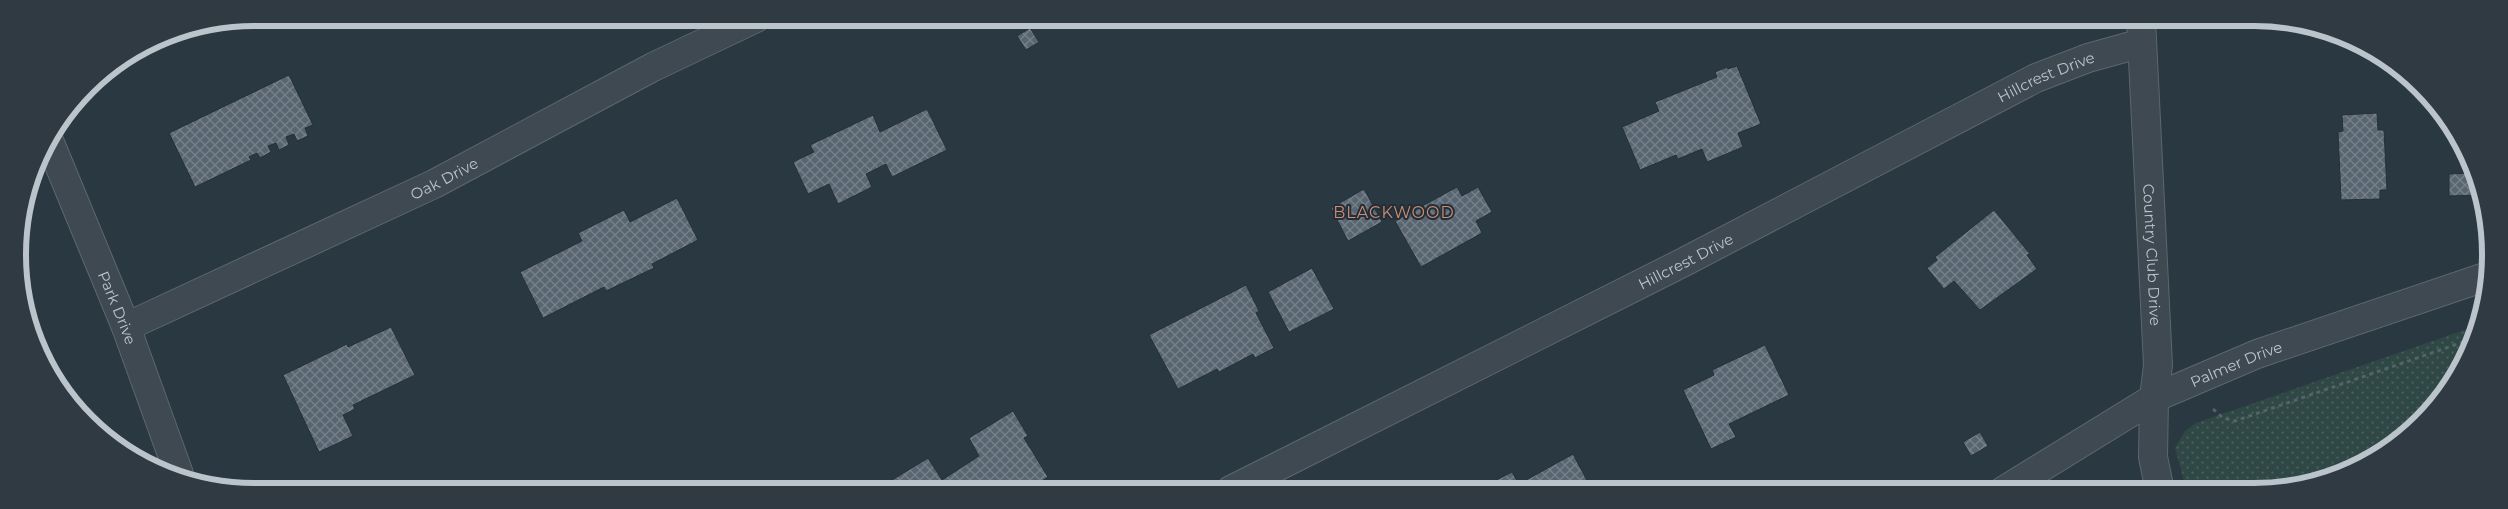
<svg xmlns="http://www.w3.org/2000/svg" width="2508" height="509" font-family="Montserrat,sans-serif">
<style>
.grass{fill:url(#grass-dots)}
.building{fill:url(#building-cross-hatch);stroke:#253039}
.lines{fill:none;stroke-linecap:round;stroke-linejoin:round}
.minor-casing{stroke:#5c676f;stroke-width:30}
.tertiary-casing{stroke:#5c676f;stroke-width:30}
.path{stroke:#516564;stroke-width:3;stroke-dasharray:4 4;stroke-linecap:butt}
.minor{stroke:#3e4951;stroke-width:28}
.tertiary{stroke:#3e4951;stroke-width:28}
.labels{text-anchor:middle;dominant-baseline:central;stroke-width:4;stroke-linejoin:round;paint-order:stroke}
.street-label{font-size:15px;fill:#bbc4cb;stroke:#232e37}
.neighbourhood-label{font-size:16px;letter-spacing:1px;fill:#cd8e75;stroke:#232e37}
.rim{fill:none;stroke:#bbc4cb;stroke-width:6}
</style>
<defs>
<pattern id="grass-dots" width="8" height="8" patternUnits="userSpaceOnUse" patternTransform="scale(1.25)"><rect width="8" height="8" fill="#304845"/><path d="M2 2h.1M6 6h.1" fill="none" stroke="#4c615e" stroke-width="1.8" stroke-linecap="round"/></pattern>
<pattern id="building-cross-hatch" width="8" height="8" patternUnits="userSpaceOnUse" patternTransform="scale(1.25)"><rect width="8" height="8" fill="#596671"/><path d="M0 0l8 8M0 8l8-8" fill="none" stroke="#76818a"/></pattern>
</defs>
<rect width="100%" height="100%" fill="#2a3841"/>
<polygon class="grass" points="2476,326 2466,359 2421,422 2344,473 2269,491 2187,491 2175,448 2185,431 2196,423"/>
<g class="building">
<polygon points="1030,28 1039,42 1026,50 1017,36"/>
<polygon points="1737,66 1761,124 1738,133 1743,147 1707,162 1702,149 1678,159 1676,155 1640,170 1622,127 1659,111 1655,102 1717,77 1715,72 1727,67 1728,69"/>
<polygon points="289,75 313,125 305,128 308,136 297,141 294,134 286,137 289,145 279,150 276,143 268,146 271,152 260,158 257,153 249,157 251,160 195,187 169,133"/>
<polygon points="927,109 947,150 892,177 886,164 866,174 872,187 838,204 829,184 808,194 793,162 814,152 810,145 873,115 880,132"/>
<polygon points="2377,113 2378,130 2384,130 2387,190 2380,190 2380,199 2341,200 2338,132 2343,131 2342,115"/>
<polygon points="2473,173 2482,195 2449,196 2449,174"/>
<polygon points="1457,187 1462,196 1478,187 1492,212 1476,221 1482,233 1421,267 1395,221"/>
<polygon points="1364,189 1382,222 1348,241 1331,208"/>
<polygon points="677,198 698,240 652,264 654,268 606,291 604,287 543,318 520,272 582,241 578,233 624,210 630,222"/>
<polygon points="1994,210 2030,254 2027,255 2037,269 1980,310 1954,281 1944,289 1927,268 1937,260 1935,257"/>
<polygon points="1312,268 1334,309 1289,332 1268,292"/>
<polygon points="1246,285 1259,311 1256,313 1274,348 1255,358 1253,354 1219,372 1217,369 1178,389 1149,335"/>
<polygon points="391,327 415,375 353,405 355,409 343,415 353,436 319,452 283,375 347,344 348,347"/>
<polygon points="1765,345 1789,395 1729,424 1736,437 1711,449 1683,390 1714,375 1712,370"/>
<polygon points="1013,411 1028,436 1024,438 1048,477 1028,490 881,490 879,488 928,458 942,480 979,456 969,438"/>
<polygon points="1980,432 1988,446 1971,456 1963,442"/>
<polygon points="1573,454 1592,490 1477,490 1512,472 1519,484"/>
</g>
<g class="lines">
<defs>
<g id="minor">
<path id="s1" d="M50 143 126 327 179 474"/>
<path id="s2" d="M126 327 434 184 653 67 756 18"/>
<polyline points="2154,398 2153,457 2160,491"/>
<path id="s3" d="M1231 490 1684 262 2036 78 2088 58 2142 43"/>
<polyline points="2003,491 2154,398"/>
</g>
<g id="tertiary">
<path id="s4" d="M2141 19 2158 365 2154 398"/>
<path id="s5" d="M2154 398 2257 354 2488 276"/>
</g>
</defs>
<use href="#minor" class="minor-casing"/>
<use href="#tertiary" class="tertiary-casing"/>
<polyline class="path" points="2213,409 2223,418 2235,421 2472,339"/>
<use href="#minor" class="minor"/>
<use href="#tertiary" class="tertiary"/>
</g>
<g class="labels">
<g class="street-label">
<text stroke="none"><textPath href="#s3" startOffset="914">Hillcrest Drive</textPath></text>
<text stroke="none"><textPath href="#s2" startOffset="351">Oak Drive</textPath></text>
<text stroke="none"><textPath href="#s4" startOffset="236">Country Club Drive</textPath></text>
<text stroke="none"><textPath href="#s3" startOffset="509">Hillcrest Drive</textPath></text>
<text stroke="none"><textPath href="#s1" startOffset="178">Park Drive</textPath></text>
<text stroke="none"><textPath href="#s5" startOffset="89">Palmer Drive</textPath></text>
</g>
<g class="neighbourhood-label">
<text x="1394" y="212">BLACKWOOD</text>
</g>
</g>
<path d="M0 0H2508V509H0ZM254 26H2254A228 228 0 0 1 2482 254V255A228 228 0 0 1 2254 483H254A228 228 0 0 1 26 255V254A228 228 0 0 1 254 26Z" fill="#2f3a43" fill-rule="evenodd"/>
<path class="rim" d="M254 26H2254A228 228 0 0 1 2482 254V255A228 228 0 0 1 2254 483H254A228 228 0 0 1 26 255V254A228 228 0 0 1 254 26Z"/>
</svg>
